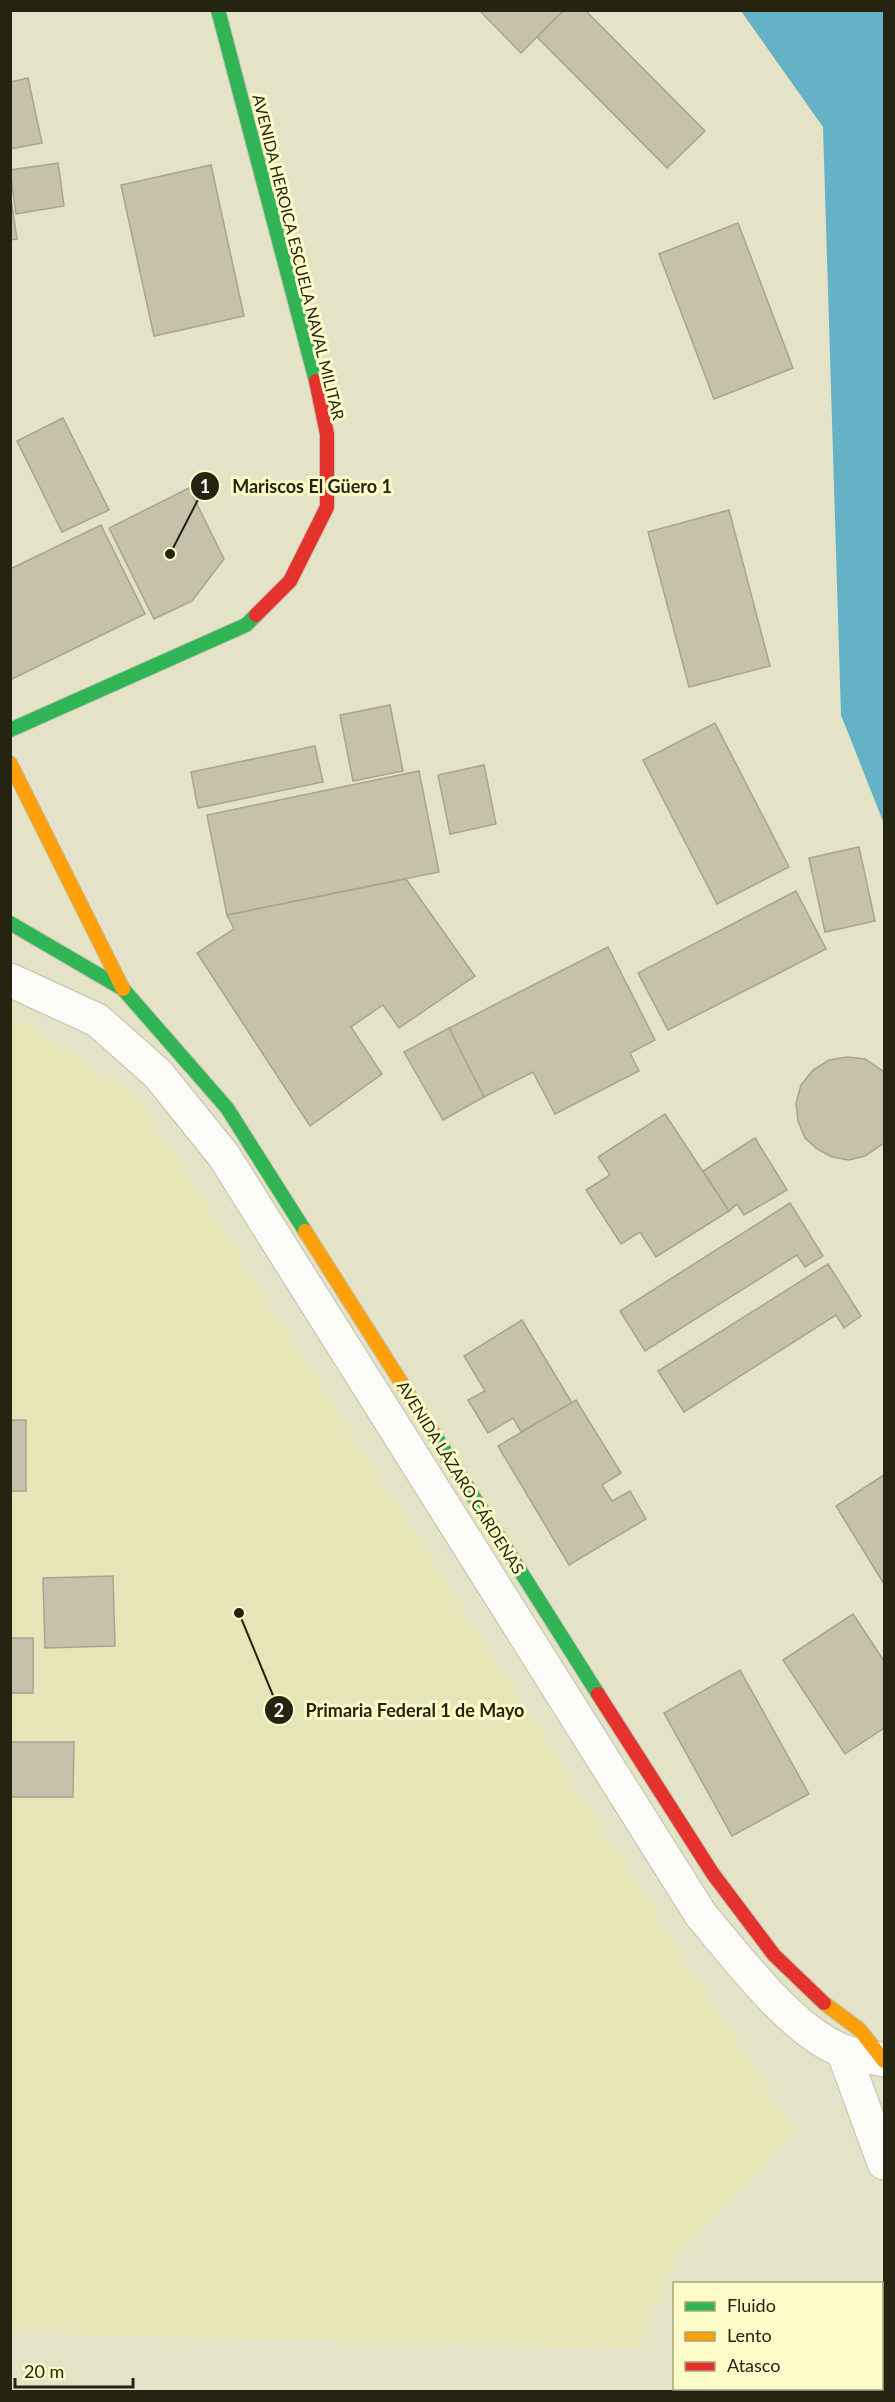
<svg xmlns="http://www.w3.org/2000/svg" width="895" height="2402" font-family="Lato,sans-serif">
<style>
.built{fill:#e6e5b8}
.water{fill:#65b1c5}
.building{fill:#c5c1ab;stroke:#a8a48e;stroke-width:1.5}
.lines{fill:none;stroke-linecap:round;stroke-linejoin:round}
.street-casing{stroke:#c1c0aa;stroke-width:35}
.fast-casing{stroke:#c1c0aa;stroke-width:16}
.slow-casing{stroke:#c1c0aa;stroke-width:16}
.jam-casing{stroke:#c1c0aa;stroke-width:16}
.street{stroke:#fbfbf7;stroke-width:33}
.fast{stroke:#30b455;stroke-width:14}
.slow{stroke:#ff9f0a;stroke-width:14}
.jam{stroke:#e5322d;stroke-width:14}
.labels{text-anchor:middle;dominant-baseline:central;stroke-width:6;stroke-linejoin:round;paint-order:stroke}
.street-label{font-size:16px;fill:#242410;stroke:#fdfcc8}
.leader{fill:none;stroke:#242410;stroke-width:2}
.callout-dot{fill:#242410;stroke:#fdfcc8;stroke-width:2}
.mark-label{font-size:18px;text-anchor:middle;font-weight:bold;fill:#fff}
.callout-label{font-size:18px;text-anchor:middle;font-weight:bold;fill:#242410;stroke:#fdfcc8;stroke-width:6;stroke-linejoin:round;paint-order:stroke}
</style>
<rect width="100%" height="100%" fill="#e4e3c7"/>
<polygon class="built" points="11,1016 137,1094 796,2133 680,2253 639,2349 11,2333"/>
<polygon class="water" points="741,11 884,11 884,824 841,715 823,127"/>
<g class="building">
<polygon points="479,10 564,10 521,53"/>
<polygon points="564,10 585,10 705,131 667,168 537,37"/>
<polygon points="28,78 42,143 10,149 10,82"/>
<polygon points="58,163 64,206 16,214 10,170"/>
<polygon points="211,165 244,316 154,336 121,185"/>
<polygon points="10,192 17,239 10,240"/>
<polygon points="738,223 793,368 714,399 659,254"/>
<polygon points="63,418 109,510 62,532 17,441"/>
<polygon points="189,488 224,559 192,601 154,619 109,528"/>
<polygon points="729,510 770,666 689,687 648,532"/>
<polygon points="101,525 145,614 10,680 10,569"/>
<polygon points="390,705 403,771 353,781 340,715"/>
<polygon points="715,723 789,867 717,904 643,760"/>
<polygon points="315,746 323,782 198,808 191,772"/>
<polygon points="484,765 496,824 450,834 438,775"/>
<polygon points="419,771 439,872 227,915 207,815"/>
<polygon points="859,847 875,921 825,932 809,858"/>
<polygon points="406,879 475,976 399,1028 383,1005 351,1027 382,1074 310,1126 197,953 234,929 227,915"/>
<polygon points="796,891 826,949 668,1030 638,973"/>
<polygon points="608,947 655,1040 630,1053 639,1071 555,1114 533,1072 484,1097 449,1028"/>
<polygon points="449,1028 484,1097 443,1120 404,1052"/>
<polygon points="847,1057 865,1059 884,1072 884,1143 865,1156 849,1160 832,1157 817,1149 805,1138 798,1121 796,1103 801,1085 813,1070 829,1060"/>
<polygon points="665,1114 729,1211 656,1257 640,1232 621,1244 586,1190 610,1175 598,1157"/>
<polygon points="755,1138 787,1190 744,1215 737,1204 729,1211 703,1171"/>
<polygon points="790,1203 823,1256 805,1267 797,1255 645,1351 620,1311"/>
<polygon points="828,1264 861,1316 844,1328 836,1315 684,1412 658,1371"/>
<polygon points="522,1320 572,1403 521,1432 513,1418 488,1433 468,1400 485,1391 464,1356"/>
<polygon points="576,1400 621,1473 602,1485 612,1501 630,1491 646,1519 569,1565 498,1446"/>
<rect x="10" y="1420" width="16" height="71"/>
<polygon points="884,1475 884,1584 836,1506"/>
<polygon points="113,1576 115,1646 45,1648 43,1578"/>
<polygon points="853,1614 884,1661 884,1728 845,1754 783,1660"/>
<rect x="10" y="1638" width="23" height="55"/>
<polygon points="740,1670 809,1794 732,1836 664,1713"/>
<polygon points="10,1742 74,1742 73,1797 10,1797"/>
</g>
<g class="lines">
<defs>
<g id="street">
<path d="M10 980 97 1020 158 1074 224 1156 701 1915C737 1957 791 2031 843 2051 856 2056 871 2057 884 2060"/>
<polyline points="843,2051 884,2163"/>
</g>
<g id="fast">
<polyline points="218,10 316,381"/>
<polyline points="10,730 246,625 256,615"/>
<polyline points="10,923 123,989 227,1108 305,1231"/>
<polyline points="432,1431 598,1694"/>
</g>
<g id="slow">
<polyline points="10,763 123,989"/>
<polyline points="305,1231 432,1431"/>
<polyline points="824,2003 860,2030 884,2061"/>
</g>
<g id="jam">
<polyline points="256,615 290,581 327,507 327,434 316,381"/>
<polyline points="598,1694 713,1874 774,1955 824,2003"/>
</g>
</defs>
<use href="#street" class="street-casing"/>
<use href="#fast" class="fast-casing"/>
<use href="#slow" class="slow-casing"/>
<use href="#jam" class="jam-casing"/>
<use href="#street" class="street"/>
<use href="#fast" class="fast"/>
<use href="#slow" class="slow"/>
<use href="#jam" class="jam"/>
</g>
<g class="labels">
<g class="street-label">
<text transform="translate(299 257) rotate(76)">AVENIDA HEROICA ESCUELA NAVAL MILITAR</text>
<text transform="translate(461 1477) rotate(58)">AVENIDA LÁZARO CÁRDENAS</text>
</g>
</g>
<path class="leader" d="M170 554L205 486M239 1613L279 1710"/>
<g class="callout-dot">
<circle cx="170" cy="554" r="6"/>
<circle cx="239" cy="1613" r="6"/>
<circle cx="205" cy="486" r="15"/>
<circle cx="279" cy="1710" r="15"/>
</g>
<g class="mark-label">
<text x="205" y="493">1</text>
<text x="279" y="1717">2</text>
</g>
<g class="callout-label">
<text x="312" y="493">Mariscos El Güero 1</text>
<text x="415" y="1717">Primaria Federal 1 de Mayo</text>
</g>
<rect width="895" height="2402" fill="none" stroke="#242410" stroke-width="24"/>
<rect x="673" y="2282" width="210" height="108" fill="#fdfcc8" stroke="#a6a67e" stroke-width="1.5"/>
<rect x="685" y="2302" width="30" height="9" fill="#30b455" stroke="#a6a67e" stroke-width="1.5"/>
<text x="727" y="2312" font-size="18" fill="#242410">Fluido</text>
<rect x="685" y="2332" width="30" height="9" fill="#ff9f0a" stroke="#a6a67e" stroke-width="1.5"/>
<text x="727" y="2342" font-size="18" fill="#242410">Lento</text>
<rect x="685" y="2362" width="30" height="9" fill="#e5322d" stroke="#a6a67e" stroke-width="1.5"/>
<text x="727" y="2372" font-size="18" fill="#242410">Atasco</text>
<path d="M15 2378v9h118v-9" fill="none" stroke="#242410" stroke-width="3"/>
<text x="24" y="2378" font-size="18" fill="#242410" stroke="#fdfcc8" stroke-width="4.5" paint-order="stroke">20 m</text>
</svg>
